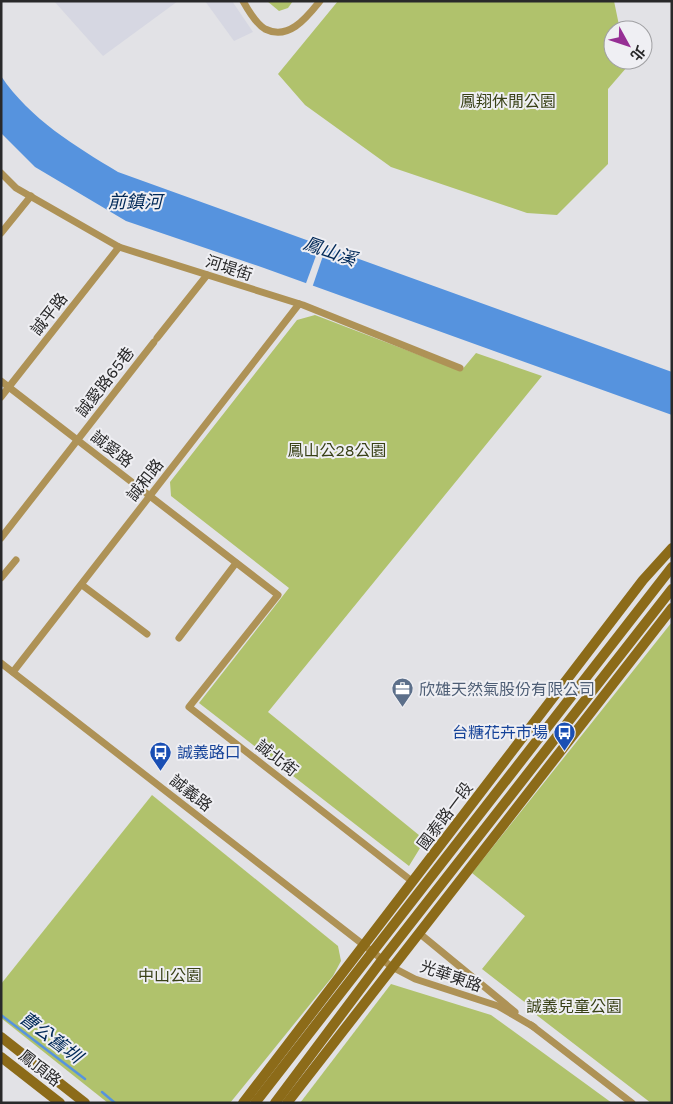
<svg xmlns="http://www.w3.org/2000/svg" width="673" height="1104" font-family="'Work Sans','Noto Sans TC',sans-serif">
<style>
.built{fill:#d6d7e2}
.green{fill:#b0c26c}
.water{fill:#5693de}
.pier{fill:#e2e2e6}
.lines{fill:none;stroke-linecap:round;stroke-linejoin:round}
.stream{stroke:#5693de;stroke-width:2.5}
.street{stroke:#ae9256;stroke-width:7}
.secondary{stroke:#8c6b19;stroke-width:10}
.labels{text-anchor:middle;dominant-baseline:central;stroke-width:4;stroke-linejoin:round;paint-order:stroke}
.park-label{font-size:16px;fill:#394117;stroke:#efeff3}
.street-label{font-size:16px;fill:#29292a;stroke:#efeff3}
.service-label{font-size:16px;fill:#4e5e75;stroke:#efeff3;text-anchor:start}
.transit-label{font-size:16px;fill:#164399;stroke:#efeff3;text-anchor:end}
.water-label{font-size:18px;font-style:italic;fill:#002958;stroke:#efeff3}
</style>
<rect width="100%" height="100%" fill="#e2e2e6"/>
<g class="built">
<polygon points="54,1 178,1 103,56"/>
<polygon points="205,1 232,1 253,32 234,41"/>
</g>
<g class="green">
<polygon points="267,1 293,1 288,8 279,11"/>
<polygon points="338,1 614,1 620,30 613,30 613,60 626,60 627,67 608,89 608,164 557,215 527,213 391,167 305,105 278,74"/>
<polygon points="315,315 461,371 476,353 542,376 268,712 425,840 409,866 199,703 289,588 171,496 170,482 297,320"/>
<polygon points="672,622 672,1103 651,1103 530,1010 531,1007 482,969 525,916 472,873"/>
<polygon points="152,795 338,946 341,961 333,976 230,1103 108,1103 1,1018 1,984"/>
<polygon points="391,984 491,1015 612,1103 300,1103"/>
</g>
<path class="water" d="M1 76C30 119 75 146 118 172L672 372V415L264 268 126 221 35 167 1 133Z"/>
<polygon class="pier" points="321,242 327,244 312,288 305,286"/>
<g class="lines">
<g class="stream">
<polyline points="1,1015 85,1079"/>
<polyline points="102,1092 115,1103"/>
</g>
<g class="street">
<path d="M243 1C248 10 256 24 265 29 289 41 307 17 320 1"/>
<polyline points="1,173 16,188 119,247 303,305 460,368"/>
<polyline points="1,233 31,196"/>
<polyline points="157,338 207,275"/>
<polyline points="1,381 278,595 189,707 413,882"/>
<polyline points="1,397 119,247"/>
<polyline points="1,538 154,342"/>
<polyline points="1,578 16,560"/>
<polyline points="82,585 147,634"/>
<polyline points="179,638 236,563"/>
<polyline points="1,663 392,967 415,979 498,1006 534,1027"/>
<polyline points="13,672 299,304"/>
<polyline points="419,933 515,1012"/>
<polyline points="531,1025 632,1103"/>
</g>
<g class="secondary">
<polyline points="1,1037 85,1103"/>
<polyline points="1,1057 60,1103"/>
<polyline points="243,1103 643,580 672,548"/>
<polyline points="255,1103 672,567"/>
<polyline points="275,1103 382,960 672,589"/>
<polyline points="287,1103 672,608"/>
</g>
</g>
<defs>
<symbol id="office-pin" viewBox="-11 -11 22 30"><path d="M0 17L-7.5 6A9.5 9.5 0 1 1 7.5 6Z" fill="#5c6f8a" stroke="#efeff3"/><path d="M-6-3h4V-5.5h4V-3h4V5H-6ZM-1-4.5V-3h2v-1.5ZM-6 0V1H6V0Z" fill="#fff"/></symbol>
<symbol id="bus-pin" viewBox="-11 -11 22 30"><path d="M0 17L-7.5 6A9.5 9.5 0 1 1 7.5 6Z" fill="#1a4fb4" stroke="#efeff3"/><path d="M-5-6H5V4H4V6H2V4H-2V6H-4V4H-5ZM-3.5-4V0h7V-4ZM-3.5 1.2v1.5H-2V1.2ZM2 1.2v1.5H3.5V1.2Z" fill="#fff"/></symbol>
</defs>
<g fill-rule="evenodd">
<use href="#office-pin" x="390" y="676" width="25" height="34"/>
<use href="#bus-pin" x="552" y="720" width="25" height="34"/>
<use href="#bus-pin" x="148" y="740" width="25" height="34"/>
</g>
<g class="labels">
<g class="park-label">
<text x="508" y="101">鳳翔休閒公園</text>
<text x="337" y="450">鳳山公28公園</text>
<text x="170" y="975">中山公園</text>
<text x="574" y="1006">誠義兒童公園</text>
</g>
<g class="street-label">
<text transform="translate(229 268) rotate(18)">河堤街</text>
<text transform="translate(49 314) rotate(-52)">誠平路</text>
<text transform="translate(105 382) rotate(-52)">誠愛路65巷</text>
<text transform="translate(112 449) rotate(38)">誠愛路</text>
<text transform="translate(145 480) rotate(-52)">誠和路</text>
<text transform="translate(277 758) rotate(38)">誠北街</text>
<text transform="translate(191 793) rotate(38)">誠義路</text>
<text transform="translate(445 816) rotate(-53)">國泰路一段</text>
<text transform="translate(451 976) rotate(19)">光華東路</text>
<text transform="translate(40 1068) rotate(38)">鳳頂路</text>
</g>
<g class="service-label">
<text x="419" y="689">欣雄天然氣股份有限公司</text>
</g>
<g class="transit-label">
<text x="548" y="732">台糖花卉市場</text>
<text x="177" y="752" text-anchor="start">誠義路口</text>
</g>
<g class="water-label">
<text x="135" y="201">前鎮河</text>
<text transform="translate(330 251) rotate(19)">鳳山溪</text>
<text transform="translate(51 1037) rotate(37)">曹公舊圳</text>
</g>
</g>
<rect width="673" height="1104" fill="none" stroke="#29292a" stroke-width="5"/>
<g transform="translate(628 45) rotate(130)"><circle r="24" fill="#efeff3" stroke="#a0a0a3"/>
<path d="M0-4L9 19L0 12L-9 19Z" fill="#962f94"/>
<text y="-8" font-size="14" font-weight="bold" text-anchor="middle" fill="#29292a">北</text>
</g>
</svg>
